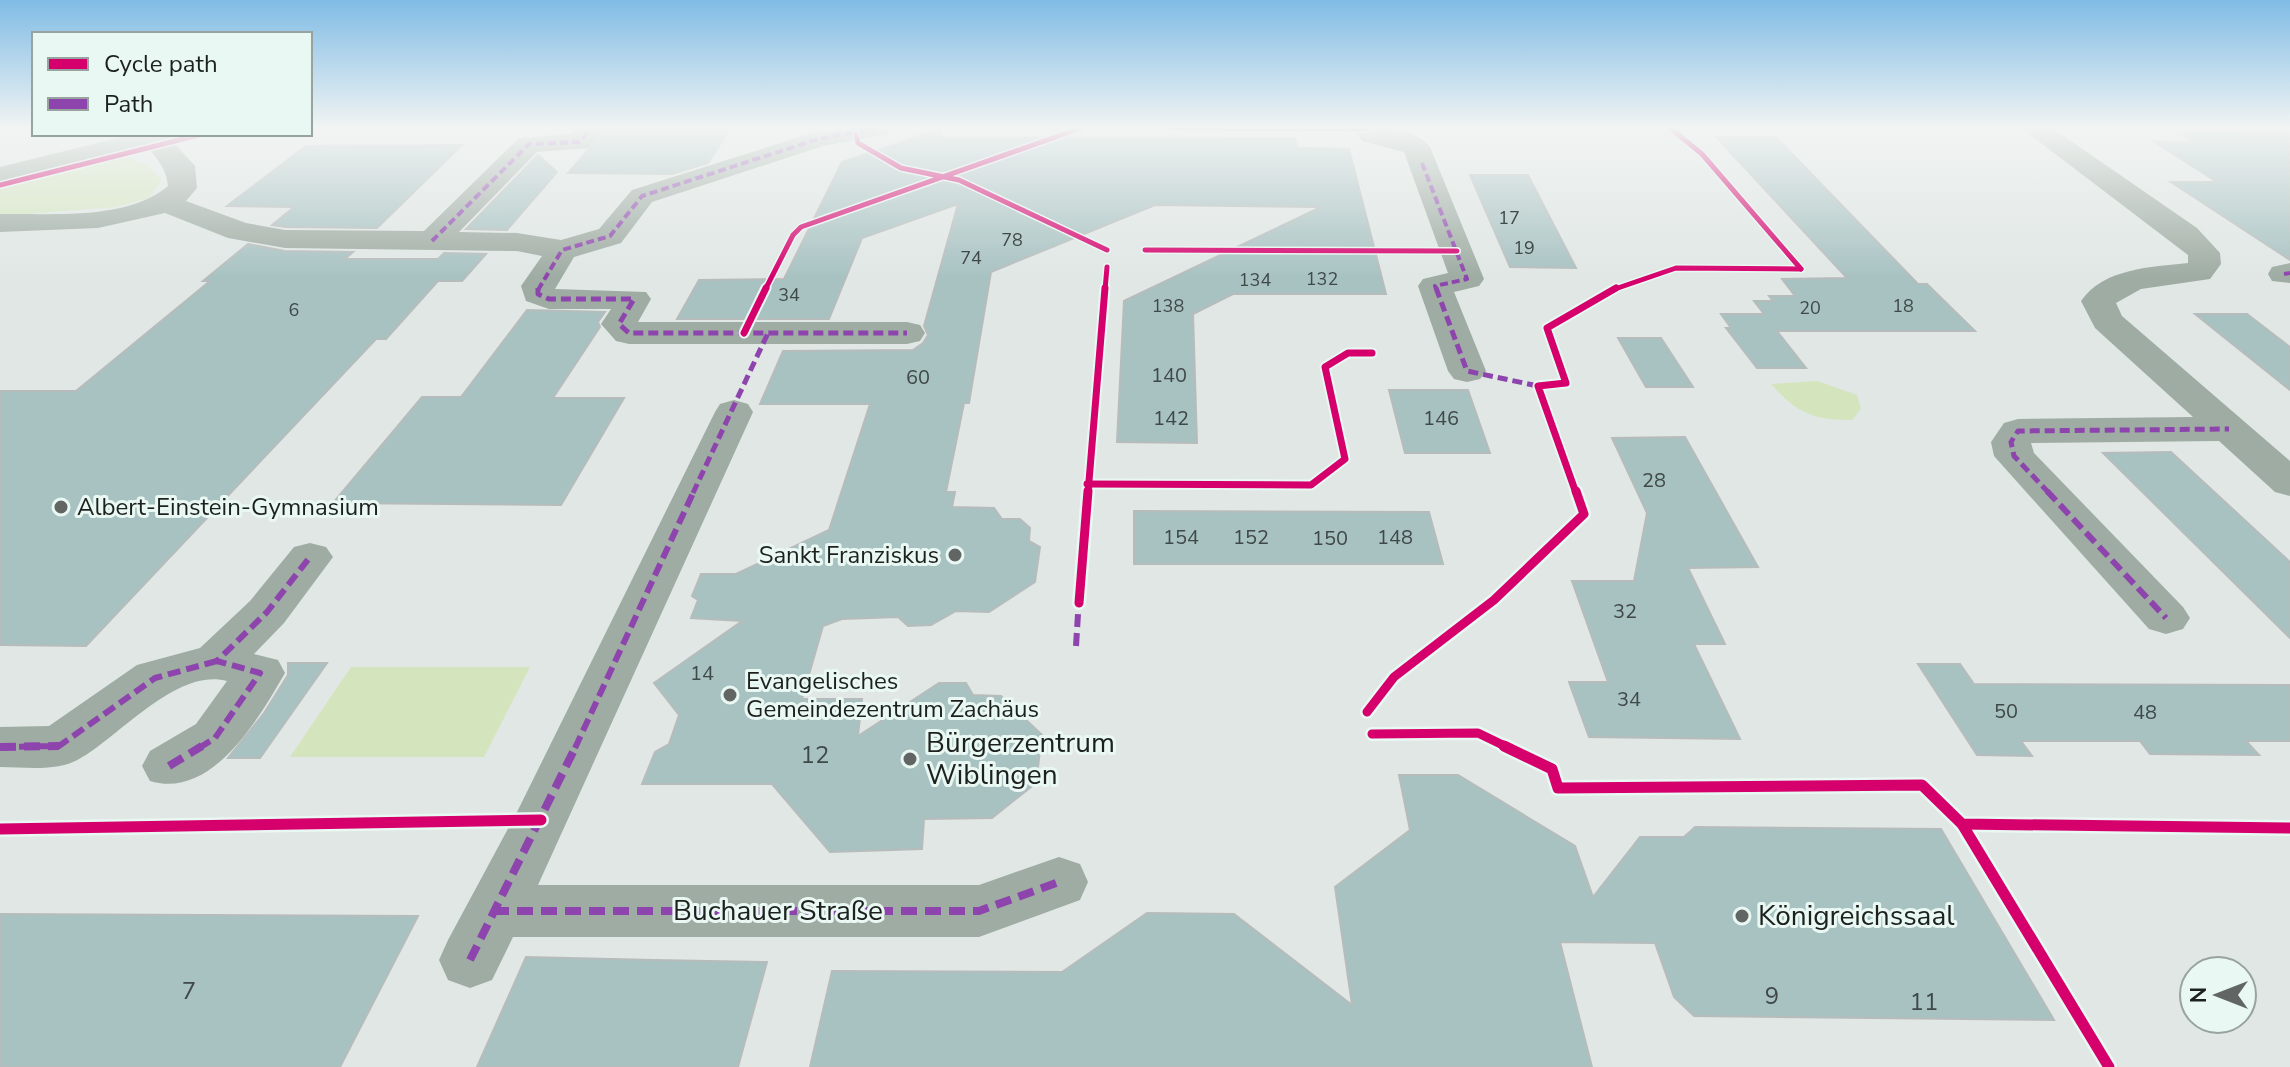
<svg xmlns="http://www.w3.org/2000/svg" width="2290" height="1067" font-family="'Nunito Sans',sans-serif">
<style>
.green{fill:#d4e5be}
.building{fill:#a8c2c2;stroke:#b6bcbb;stroke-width:2}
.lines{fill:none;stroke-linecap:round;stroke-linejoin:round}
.minor{fill:#9faca3;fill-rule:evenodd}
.major{fill:#a0aea5;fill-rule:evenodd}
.quiet-far3{stroke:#8e44ad;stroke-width:4;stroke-dasharray:8 4;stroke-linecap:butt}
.quiet-far2{stroke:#8e44ad;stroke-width:5;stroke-dasharray:10 5;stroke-linecap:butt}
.quiet-far1{stroke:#8e44ad;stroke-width:6;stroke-dasharray:13 6;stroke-linecap:butt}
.quiet{stroke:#8e44ad;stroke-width:8;stroke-dasharray:16 8;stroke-linecap:butt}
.cycleway-far3-casing{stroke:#eaf8f3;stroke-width:8}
.cycleway-far2-casing{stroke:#eaf8f3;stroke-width:11}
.cycleway-far1-casing{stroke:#eaf8f3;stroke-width:14}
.cycleway-casing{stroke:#eaf8f3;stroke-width:16}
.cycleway-far3{stroke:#d6006c;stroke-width:5}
.cycleway-far2{stroke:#d6006c;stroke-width:7}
.cycleway-far1{stroke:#d6006c;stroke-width:9}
.cycleway{stroke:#d6006c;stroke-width:11}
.poi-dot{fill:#616664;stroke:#eaf8f3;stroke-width:3}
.labels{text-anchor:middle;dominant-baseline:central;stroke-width:6;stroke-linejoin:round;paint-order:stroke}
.far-number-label{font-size:18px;fill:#3f4948}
.number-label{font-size:20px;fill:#3f4948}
.poi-label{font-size:24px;fill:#1c211f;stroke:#eaf8f3;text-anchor:start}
.near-number-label{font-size:24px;fill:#3f4948}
.near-poi-label{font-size:28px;fill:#1c211f;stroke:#eaf8f3;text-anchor:start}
.near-street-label{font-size:28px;fill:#1c211f;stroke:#eaf8f3}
</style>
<rect width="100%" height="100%" fill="#e0e7e5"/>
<g class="green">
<polygon points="121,156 146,164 162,180 149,198 115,207 0,216 0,187"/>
<path d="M1817 381 1857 395 1861 409 1852 420C1813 420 1798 414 1771 384Z"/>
<polygon points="351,667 530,667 484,757 290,757"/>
</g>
<g class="building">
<polygon points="608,128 731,128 708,163 672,174 568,173"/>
<polygon points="940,129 942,137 1295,138 1297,148 1349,149 1386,294 1233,294 1193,314 1197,443 1117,442 1124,301 1321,207 1155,205 991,272 969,403 964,403 946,492 955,492 952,507 994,508 1002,519 1020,519 1030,528 1029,541 1040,547 1035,582 989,612 956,611 931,625 908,626 898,617 842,619 823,626 802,699 862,699 858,736 939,683 966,683 973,695 1001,696 1042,735 1036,783 992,818 924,819 922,849 830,852 772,784 642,784 655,752 669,744 679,715 654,683 742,621 691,618 698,600 692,596 701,574 736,574 829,530 870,404 760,404 783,351 913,350 923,343 928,335 924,326 958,204 862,238 829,319 677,319 699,280 784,279 842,162"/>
<polygon points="2175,131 2290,132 2290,260 2171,182 2217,182 2153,141 2192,142"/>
<polygon points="1716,137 1776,137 1918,284 1927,284 1975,331 1777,331 1806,368 1757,368 1726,328 1731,328 1721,314 1764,314 1754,301 1773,301 1769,296 1795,296 1782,279 1847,278"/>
<polygon points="462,145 377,228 285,227 272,225 294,207 227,206 306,146"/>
<polygon points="538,155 557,172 507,230 466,229"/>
<polygon points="1470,175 1528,175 1576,268 1510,267"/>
<polygon points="248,244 285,251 353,252 345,259 438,259 444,253 486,254 462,281 438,281 386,339 376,339 86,646 0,645 0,391 76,391 210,281 203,281"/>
<polygon points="527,310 605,312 598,322 600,327 553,398 624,398 561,505 333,503 422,397 461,397"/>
<polygon points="2195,314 2247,314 2290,347 2290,390"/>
<polygon points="1618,338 1661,338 1693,387 1646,387"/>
<polygon points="1389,390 1468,390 1490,453 1405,453"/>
<polygon points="1685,437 1758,567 1688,568 1725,644 1694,644 1740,739 1589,737 1569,682 1608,682 1572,581 1634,581 1647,513 1612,438"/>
<polygon points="2171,452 2290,562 2290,638 2103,453"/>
<polygon points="1134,511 1429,512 1443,564 1134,564"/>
<polygon points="288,663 327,663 260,758 228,758 264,713 288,675"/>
<polygon points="1918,664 1960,664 1974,684 2290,685 2290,741 2246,741 2259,755 2150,754 2140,741 2021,741 2032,756 1977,755"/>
<polygon points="1399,775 1458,775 1575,846 1593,897 1640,837 1684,837 1695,827 1941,829 2054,1020 1694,1016 1674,997 1655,943 1560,942 1592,1067 810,1067 832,971 1062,972 1147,913 1234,914 1352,1005 1335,887 1410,830"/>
<polygon points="0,914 418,916 340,1067 0,1067"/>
<polygon points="526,957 654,960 767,962 738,1067 477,1067"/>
</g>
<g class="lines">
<g class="minor">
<path d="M577 128H605L589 148 537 152 459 232 517 233 561 240 599 229 632 190 818 131 891 128 887 134 823 146 652 202 621 243 574 257 555 289 646 292 651 299 638 322H907L920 325 925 333 920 341 907 344H629L616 341 601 324 611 309H549L526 301 521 286 542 256 517 251 285 248 228 238 165 213 98 228 0 232V214C51 213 127 221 168 186 166 158 142 149 143 134H166L195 166 197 188 186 201 246 223 285 230 424 231 519 138 571 134Z"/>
<path d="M1354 128C1377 128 1415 126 1430 147L1484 279 1479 286 1454 292 1486 371 1480 379 1467 382 1454 379 1448 371 1418 286 1423 279 1448 273 1404 152 1362 141Z"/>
<path d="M2021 128H2052L2197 228 2220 253 2221 264 2210 279 2141 289 2116 303 2122 316 2290 461V496L2275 492 2219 441 2031 443 2034 453 2183 607 2190 618 2183 629 2166 634 2149 629 1994 456 1991 442 2004 423 2018 419 2193 417 2095 328 2081 301C2104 268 2151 267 2188 263V255Z"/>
<polygon points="2290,263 2290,283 2272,281 2268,274 2272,267"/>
<polygon points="734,400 748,404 753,412 538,885 979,885 1059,857 1080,864 1088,882 1080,900 979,937 513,937 492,980 470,988 448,980 439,960 448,940 517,812 715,412 720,404"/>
<path d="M310 543 326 547 333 557 284 623 254 654 278 660 285 673C259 718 212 800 150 781L142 766 150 751 196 724 227 681C177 667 119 737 79 759 57 772 25 767 0 767V727L49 726 137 665 200 648 250 601 294 547Z"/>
</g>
<polygon class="major" points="134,134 179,134 176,140 0,185 0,167"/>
<g class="quiet-far3">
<polyline points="1422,163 1467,279 1435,286 1437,290"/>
<polyline points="432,241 529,144 579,142 592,128"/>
<polyline points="2284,274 2290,273"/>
<polyline points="538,290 562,250 610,236 642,196 818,139 878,128"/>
</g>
<g class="quiet-far2">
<polyline points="538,288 538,294 549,299 634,299 619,324 629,333 907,333"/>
<polyline points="1436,288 1467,371 1538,386"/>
<polyline points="693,493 768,333"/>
<polyline points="2049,493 2014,456 2011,442 2018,431 2229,429"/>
</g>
<g class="quiet-far1">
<polyline points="2047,491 2166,618"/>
<polyline points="1076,646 1079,598"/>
<polyline points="0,747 59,746 155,678 217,661"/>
<polyline points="199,748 215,738 260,673 217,661 267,612 310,557"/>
<polyline points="575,748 694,491"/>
</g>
<g class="quiet">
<polyline points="0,747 59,746"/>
<polyline points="169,766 202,746"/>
<polyline points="493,911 979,911 1059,882"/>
<polyline points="470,960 576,746"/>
</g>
<defs>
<g id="cycleway-far3">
<polyline points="1171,128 1368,129"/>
<polyline points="1670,128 1702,154 1801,269"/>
<polyline points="856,134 858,143 901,168 959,180 1107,250"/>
<polyline points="0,185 203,134"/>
<polyline points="1145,250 1457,251"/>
<polyline points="765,290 793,235 801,227 1081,128"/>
<polyline points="1105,290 1107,267"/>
<polyline points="1612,290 1676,268 1801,269"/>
</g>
<g id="cycleway-far2">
<polyline points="744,333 766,288"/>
<polyline points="1087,484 1311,485 1345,459 1325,367 1348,353 1372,353"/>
<polyline points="1088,493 1105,288"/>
<polyline points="1576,493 1538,386 1566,383 1547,328 1616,288"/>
</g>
<g id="cycleway-far1">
<polyline points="1079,603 1088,491"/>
<polyline points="1367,712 1394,677 1494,600 1584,514 1576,491"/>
<polyline points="1372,734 1478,733 1509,748"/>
</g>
<g id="cycleway">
<polyline points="1504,746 1552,769 1558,788 1922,785 1962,824 2290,828"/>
<polyline points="1962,824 2109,1067"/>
<polyline points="0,829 541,820"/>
</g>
</defs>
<use href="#cycleway-far3" class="cycleway-far3-casing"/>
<use href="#cycleway-far2" class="cycleway-far2-casing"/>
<use href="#cycleway-far1" class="cycleway-far1-casing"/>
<use href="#cycleway" class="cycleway-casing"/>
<use href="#cycleway-far3" class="cycleway-far3"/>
<use href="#cycleway-far2" class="cycleway-far2"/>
<use href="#cycleway-far1" class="cycleway-far1"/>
<use href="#cycleway" class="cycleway"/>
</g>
<linearGradient id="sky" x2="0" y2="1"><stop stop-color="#80bce5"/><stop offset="0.46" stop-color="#f1f4f3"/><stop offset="1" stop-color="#f1f4f3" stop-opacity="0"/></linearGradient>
<rect width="2290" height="277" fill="url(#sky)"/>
<g class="poi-dot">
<circle cx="61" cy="507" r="8"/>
<circle cx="955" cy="555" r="8"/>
<circle cx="730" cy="695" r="8"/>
<circle cx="910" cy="759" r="8"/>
<circle cx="1742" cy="916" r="8"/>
</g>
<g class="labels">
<g class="far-number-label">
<text x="1509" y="218">17</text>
<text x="1012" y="240">78</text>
<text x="1524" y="248">19</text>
<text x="971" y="258">74</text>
<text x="1322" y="279">132</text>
<text x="1255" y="280">134</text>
<text x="789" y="295">34</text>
<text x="1168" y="306">138</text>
<text x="1903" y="306">18</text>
<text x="1810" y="308">20</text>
<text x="294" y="310">6</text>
</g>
<g class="number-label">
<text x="1169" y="375">140</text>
<text x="918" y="377">60</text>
<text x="1171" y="418">142</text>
<text x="1441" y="418">146</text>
<text x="1654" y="480">28</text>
<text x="1181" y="537">154</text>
<text x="1251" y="537">152</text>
<text x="1395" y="537">148</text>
<text x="1330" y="538">150</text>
<text x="1625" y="611">32</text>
<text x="702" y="673">14</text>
<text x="1629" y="699">34</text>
<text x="2006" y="711">50</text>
<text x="2145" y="712">48</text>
</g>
<g class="poi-label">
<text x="77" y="507">Albert-Einstein-Gymnasium</text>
<text x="939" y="555" text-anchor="end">Sankt Franziskus</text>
<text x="746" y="681">Evangelisches<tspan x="746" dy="28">Gemeindezentrum Zachäus</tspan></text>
</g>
<g class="near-number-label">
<text x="815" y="755">12</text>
<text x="189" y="991">7</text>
<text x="1772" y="996">9</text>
<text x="1924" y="1002">11</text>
</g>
<g class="near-poi-label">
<text x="926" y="743">Bürgerzentrum<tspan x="926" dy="32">Wiblingen</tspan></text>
<text x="1758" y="916">Königreichssaal</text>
</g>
<g class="near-street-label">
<text x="778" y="911">Buchauer Straße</text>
</g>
</g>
<rect x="32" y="32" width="280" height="104" fill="#eaf8f3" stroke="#98a29e" stroke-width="2"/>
<rect x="48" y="58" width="40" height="12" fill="#d6006c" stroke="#98a29e" stroke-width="2"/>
<text x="104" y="72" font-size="24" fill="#1c211f">Cycle path</text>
<rect x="48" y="98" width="40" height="12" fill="#8e44ad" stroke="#98a29e" stroke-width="2"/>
<text x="104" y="112" font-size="24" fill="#1c211f">Path</text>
<g transform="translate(2218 995) rotate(270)"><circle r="38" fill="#eaf8f3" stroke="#98a29e" stroke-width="2"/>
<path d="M0-6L14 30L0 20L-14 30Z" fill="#616664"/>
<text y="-12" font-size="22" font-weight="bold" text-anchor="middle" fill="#1c211f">N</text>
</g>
</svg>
